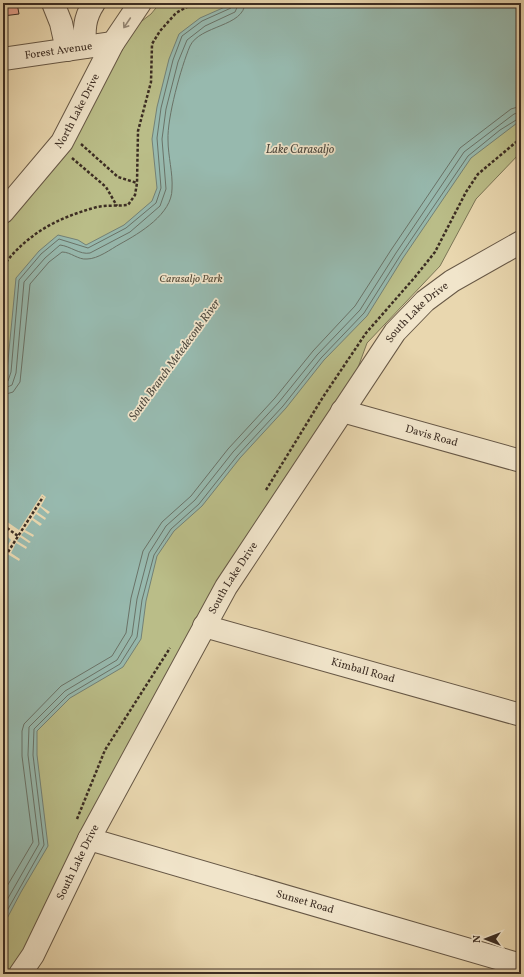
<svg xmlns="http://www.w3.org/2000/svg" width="524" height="977" font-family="Vollkorn,serif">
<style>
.green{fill:#babd88;stroke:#7b7556}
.water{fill:#97b9ae;stroke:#738176}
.pier{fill:#e9d7af}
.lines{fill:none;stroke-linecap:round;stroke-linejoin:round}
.shore{stroke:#6a7368;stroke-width:1}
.building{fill:#e5a28d;stroke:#3c2d23}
.minor-casing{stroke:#675846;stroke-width:24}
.path{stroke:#3c2d23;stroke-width:2.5;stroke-dasharray:3 2;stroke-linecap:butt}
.minor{stroke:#f1e5cb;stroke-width:22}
.oneway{stroke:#968977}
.labels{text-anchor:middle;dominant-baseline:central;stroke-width:3.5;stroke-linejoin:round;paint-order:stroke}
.street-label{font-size:11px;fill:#3c2d23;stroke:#f1e5cb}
.park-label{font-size:11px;font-style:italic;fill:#554a37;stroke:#f1e5cb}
.water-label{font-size:12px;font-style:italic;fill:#4e493f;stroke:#f1e5cb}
</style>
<rect width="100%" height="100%" fill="#e9d7af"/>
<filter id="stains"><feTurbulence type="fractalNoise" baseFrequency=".005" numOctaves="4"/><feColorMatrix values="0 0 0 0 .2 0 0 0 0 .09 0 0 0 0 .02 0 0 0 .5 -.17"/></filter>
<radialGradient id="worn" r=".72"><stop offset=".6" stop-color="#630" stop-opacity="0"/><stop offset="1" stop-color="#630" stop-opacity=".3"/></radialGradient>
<polygon class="green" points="160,3 521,3 521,152 476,199 440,266 367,343 342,411 226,587 20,974 3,974 3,212 113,43 151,14"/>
<polygon class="water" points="234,3 521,3 521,120 471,158 403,258 367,316 324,360 286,408 240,458 202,506 174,531 157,556 146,601 141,639 123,667 70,698 37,731 37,755 48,846 21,892 3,926 3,388 7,371 16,278 39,251 58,235 78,240 86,245 124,225 152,201 157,188 152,139 157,107 169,59 179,34 200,18"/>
<polygon class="pier" points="42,494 46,497 41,506 50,512 48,514 40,507 37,512 46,518 45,520 36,514 33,518 42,524 40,526 32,520 25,530 34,535 33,537 24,532 21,535 31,542 29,543 20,537 17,541 27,547 26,549 16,543 11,553 20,559 19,561 4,552 11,540 4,533 3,535 3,519 19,530"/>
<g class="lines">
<g class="shore">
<polyline points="3,384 8,381 11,372 19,280 41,254 59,239 88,248 126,228 156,203 161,188 157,138 161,108 173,60 182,36 202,21 231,8 234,3"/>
<path d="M3 389 12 385 16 373 24 282 45 258 60 245C70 246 80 255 90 253L130 232 160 206 166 189 162 139 166 109 178 62 187 40 205 26 235 12 239 3"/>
<path d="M3 395 13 392 20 382 30 284 49 262 62 252C71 252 78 260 87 259 98 259 111 249 120 244 140 233 172 214 172 189 173 173 168 156 168 140 167 118 181 67 190 46 200 25 244 27 245 3"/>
<polyline points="3,893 33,842 22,756 22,731 24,724 61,686 112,656 126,633 131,598 143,551 162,522 191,496 228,449 275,398 313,351 355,306 391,250 460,148 511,109 521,106"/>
<polyline points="3,907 39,844 28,755 29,727 65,691 117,660 132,635 137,599 149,553 166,526 195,500 233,452 279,402 317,355 360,310 396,253 464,152 514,114 521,112"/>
<polyline points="3,918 44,845 33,755 34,729 68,695 120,664 137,637 142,600 154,555 171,529 199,504 237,456 283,406 321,358 364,313 400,256 468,156 500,130 521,117"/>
</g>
</g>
<polygon class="building" points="3,3 17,3 19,14 3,16"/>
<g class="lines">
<defs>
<g id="minor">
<polyline points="53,3 61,23 67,50"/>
<path d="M85 47C84 30 84 18 94 3"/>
<path id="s1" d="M3 59 113 43"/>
<path id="s2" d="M3 212 62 142 113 43 140 3"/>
<path id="s3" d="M342 411 521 461"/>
<path id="s4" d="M204 626 521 715"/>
<path id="s5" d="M89 839 521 965"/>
<path id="s6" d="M20 974 33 955 89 839 226 587 395 332 425 301 452 281 521 242"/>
</g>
</defs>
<use href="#minor" class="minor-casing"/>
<g class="path">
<polyline points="81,144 118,177 137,183"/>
<polyline points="72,158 106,187 117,206"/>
<path d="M3 266C28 233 57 218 97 207 107 205 118 206 128 205L135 195 137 183 138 131 151 82 152 44 160 31 176 13 194 3"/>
<polyline points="266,490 323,397 366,333 415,277 435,252 466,192 478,174 521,138"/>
<polyline points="3,525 18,536"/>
<polyline points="8,552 43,497"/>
<polyline points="77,819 105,750 170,648"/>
</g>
<use href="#minor" class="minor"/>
</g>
<defs><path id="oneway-shaft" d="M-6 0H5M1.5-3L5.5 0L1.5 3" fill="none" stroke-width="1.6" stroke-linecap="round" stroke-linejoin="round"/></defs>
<use class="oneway" href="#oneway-shaft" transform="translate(127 23) rotate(124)"/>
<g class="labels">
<g class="street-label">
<text stroke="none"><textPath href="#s1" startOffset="56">Forest Avenue</textPath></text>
<text stroke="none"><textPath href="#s2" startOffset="126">North Lake Drive</textPath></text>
<text stroke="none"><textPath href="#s6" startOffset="774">South Lake Drive</textPath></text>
<text stroke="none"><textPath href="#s3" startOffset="93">Davis Road</textPath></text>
<text stroke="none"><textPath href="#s6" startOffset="450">South Lake Drive</textPath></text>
<text stroke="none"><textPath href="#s4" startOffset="165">Kimball Road</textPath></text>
<text stroke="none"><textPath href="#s6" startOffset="126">South Lake Drive</textPath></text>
<text stroke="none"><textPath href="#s5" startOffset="225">Sunset Road</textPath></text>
</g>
<g class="park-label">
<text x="191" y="279">Carasaljo Park</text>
</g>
<g class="water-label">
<text x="300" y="150">Lake Carasaljo</text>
<text transform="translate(175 360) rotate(-54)">South Branch Metedeconk River</text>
</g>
</g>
<rect width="524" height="977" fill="none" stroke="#e9d7af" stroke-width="16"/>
<rect x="4" y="4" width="516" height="969" fill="none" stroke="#3c2d23" stroke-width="2"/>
<rect x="8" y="8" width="508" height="961" fill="none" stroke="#3c2d23"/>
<g transform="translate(486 939) rotate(270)" stroke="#f1e5cb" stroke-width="3" paint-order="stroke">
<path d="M0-3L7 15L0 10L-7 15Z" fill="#3c2d23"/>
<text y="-6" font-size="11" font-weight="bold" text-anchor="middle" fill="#3c2d23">N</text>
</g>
<rect width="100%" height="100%" filter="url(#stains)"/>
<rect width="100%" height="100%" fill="url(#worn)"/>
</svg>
